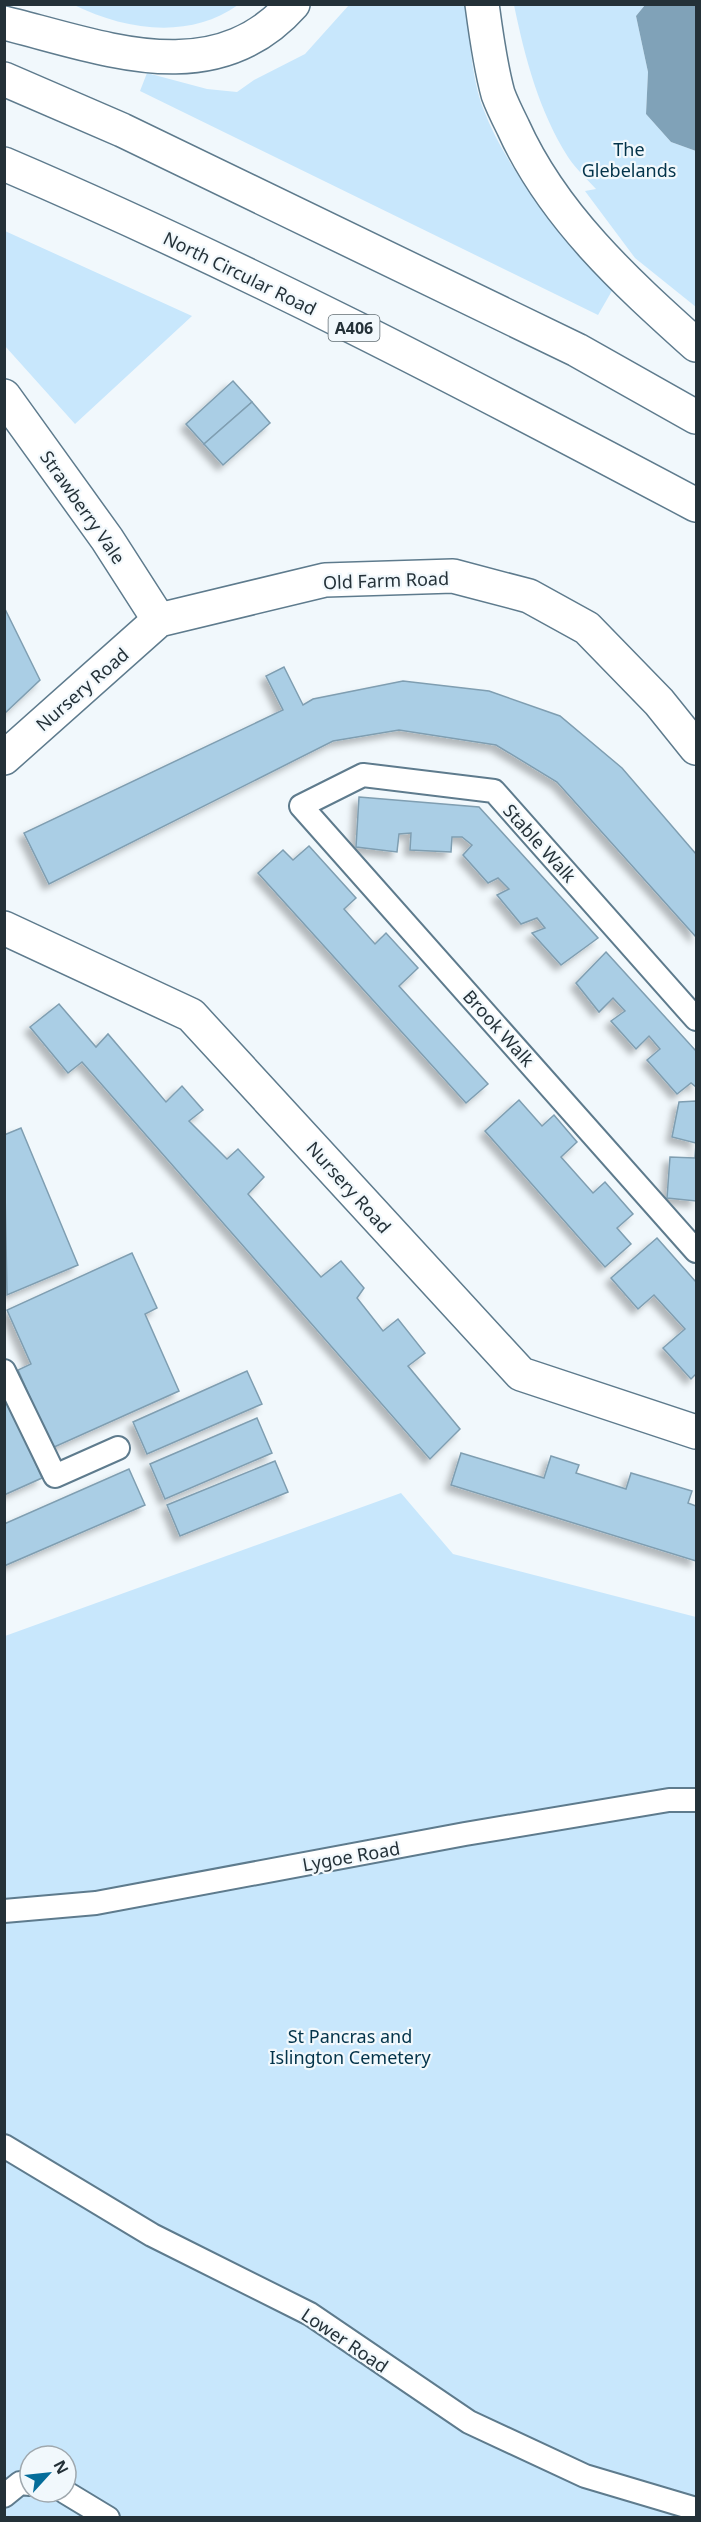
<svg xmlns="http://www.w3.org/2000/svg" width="701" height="2522" font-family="'Noto Sans',sans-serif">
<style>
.green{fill:#c8e7fc;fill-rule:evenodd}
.water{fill:#80a2b8}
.building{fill:#aacee5;stroke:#7f9eb1;stroke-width:1.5;filter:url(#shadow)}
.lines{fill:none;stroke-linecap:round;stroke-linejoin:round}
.service-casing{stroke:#5e7b8d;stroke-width:26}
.minor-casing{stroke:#5e7b8d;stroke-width:36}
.trunk-casing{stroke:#5e7b8d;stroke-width:36}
.service{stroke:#fff;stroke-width:22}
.minor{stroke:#fff;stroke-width:33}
.trunk{stroke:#fff;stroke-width:33}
.labels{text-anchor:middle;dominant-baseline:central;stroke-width:4.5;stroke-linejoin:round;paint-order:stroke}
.shield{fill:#f1f8fc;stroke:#626d73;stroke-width:1.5}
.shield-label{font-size:16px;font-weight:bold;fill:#243138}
.park-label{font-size:18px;fill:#02334a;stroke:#f1f8fc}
.street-label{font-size:18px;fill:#243138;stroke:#f1f8fc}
</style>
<defs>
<filter id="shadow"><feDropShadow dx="-5.5" dy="5.5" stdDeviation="3" flood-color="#0004"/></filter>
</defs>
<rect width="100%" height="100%" fill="#f1f8fc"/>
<g class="green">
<path d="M74 5H238C189 40 125 30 74 5Z"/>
<path d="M349 5H467C469 36 472 79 483 108 509 177 564 236 613 289L598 315 140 91 147 73 207 89 237 92 254 80 305 54Z"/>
<path d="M514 5H645L636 16 648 72 646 114 671 142 696 151V307L635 258 585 191 596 189C587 179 576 169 568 157 539 111 525 58 514 5Z"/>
<polygon points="5,230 5,231 192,316 75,424 5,346"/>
<path d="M401 1493 453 1554 696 1617V2517L5 2518V1636ZM30 2456H66V2492H30Z"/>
</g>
<polygon class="water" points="645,5 696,5 696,151 671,142 646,114 648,72 636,16"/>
<g class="building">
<polygon points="233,381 252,402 204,444 186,424"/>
<polygon points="252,402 270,423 223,465 204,444"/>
<polygon points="4,607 40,680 4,714"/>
<polygon points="284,667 303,705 313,699 403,681 489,691 560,716 622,768 696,854 696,937 557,782 496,745 399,730 333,741 49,884 24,833 283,710 266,676"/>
<polygon points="359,797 479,807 598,938 561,965 532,933 545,928 537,918 521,924 497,895 509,889 498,878 488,883 463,855 472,845 462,837 452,837 451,852 410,850 411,833 399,834 397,852 356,847"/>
<polygon points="309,846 356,898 344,909 375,944 386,933 418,968 399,986 488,1084 466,1103 258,873 283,850 293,860"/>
<polygon points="606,952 696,1051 696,1087 691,1083 677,1094 647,1060 660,1049 649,1036 636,1049 611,1021 625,1011 613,998 599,1012 576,983"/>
<polygon points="59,1004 96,1047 108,1034 166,1102 182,1086 203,1110 189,1121 227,1159 238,1149 264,1177 248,1194 321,1277 341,1261 364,1288 357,1298 383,1331 398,1319 425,1353 408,1366 460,1429 430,1459 82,1062 68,1073 30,1027"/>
<polygon points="519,1100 542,1126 554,1115 577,1142 561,1157 593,1193 605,1182 633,1214 617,1228 631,1244 605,1267 485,1131"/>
<polygon points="696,1101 696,1201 667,1198 670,1157 695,1158 696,1143 672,1137 679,1102"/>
<polygon points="21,1128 78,1265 7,1295 4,1135"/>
<polygon points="657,1238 696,1282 696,1374 691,1379 663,1348 685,1329 654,1295 638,1309 611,1278"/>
<polygon points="132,1253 157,1308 145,1314 179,1391 52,1448 18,1370 31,1364 7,1310"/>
<polygon points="247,1371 262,1404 147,1454 133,1422"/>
<polygon points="4,1392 42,1478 4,1495"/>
<polygon points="257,1418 272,1453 165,1499 150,1464"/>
<polygon points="461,1453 544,1478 551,1456 579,1465 576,1473 626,1489 631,1473 692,1491 688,1503 696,1506 696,1561 451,1485"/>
<polygon points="275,1461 288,1492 180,1536 167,1505"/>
<polygon points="129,1469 145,1505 4,1566 4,1524"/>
</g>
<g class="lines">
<defs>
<g id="service">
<polyline points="696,1019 494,791 363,775 301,806 696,1251"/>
<polyline points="4,1371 55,1476 118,1448"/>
<polyline points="4,1911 96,1903 465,1834 669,1800 696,1800"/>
<polyline points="4,2146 152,2235 310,2314 469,2422 585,2476 696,2509"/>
<polyline points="65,2492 108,2518"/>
<polyline points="4,2496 20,2483 30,2484"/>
</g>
<g id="minor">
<polyline points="4,396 107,539 159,620"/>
<polyline points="4,758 159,620 325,580 453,576 529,596 587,628 659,702 696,748"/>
<polyline points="4,928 191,1015 521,1374 696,1432"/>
</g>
<g id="trunk">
<path d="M482 4C486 34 490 65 498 94 502 105 508 117 513 127 553 216 625 281 696 345"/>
<path d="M4 23C103 47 213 94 293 4"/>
<polyline points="4,79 122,130 577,350 696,417"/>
<path d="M4 164C241 265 470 385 696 505"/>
</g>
</defs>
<use href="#service" class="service-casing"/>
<use href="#minor" class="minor-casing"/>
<use href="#trunk" class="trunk-casing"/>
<use href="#service" class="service"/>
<use href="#minor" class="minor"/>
<use href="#trunk" class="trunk"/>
</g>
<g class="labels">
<rect class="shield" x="328.5" y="315" width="51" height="26" rx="4.5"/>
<g class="shield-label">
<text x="354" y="328">A406</text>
</g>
<g class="park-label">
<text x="629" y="149">The<tspan x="629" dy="21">Glebelands</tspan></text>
<text x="350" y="2036">St Pancras and<tspan x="350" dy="21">Islington Cemetery</tspan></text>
</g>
<g class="street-label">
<text transform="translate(240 273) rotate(26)">North Circular Road</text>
<text transform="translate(83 507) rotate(55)">Strawberry Vale</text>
<text transform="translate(386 580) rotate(-2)">Old Farm Road</text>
<text transform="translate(82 689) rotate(-41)">Nursery Road</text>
<text transform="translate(540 843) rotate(48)">Stable Walk</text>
<text transform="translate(499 1028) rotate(48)">Brook Walk</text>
<text transform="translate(349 1187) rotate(48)">Nursery Road</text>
<text transform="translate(351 1856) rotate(-10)">Lygoe Road</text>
<text transform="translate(345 2340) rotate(34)">Lower Road</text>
</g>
</g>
<rect width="701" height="2522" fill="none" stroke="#243138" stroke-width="12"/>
<g transform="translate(48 2474) rotate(63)"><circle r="28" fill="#f1f8fc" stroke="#9fa8ae" stroke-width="1.5"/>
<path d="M0-4.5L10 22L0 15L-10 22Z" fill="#046d9a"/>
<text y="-9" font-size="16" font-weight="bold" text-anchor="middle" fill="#243138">N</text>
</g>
</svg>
